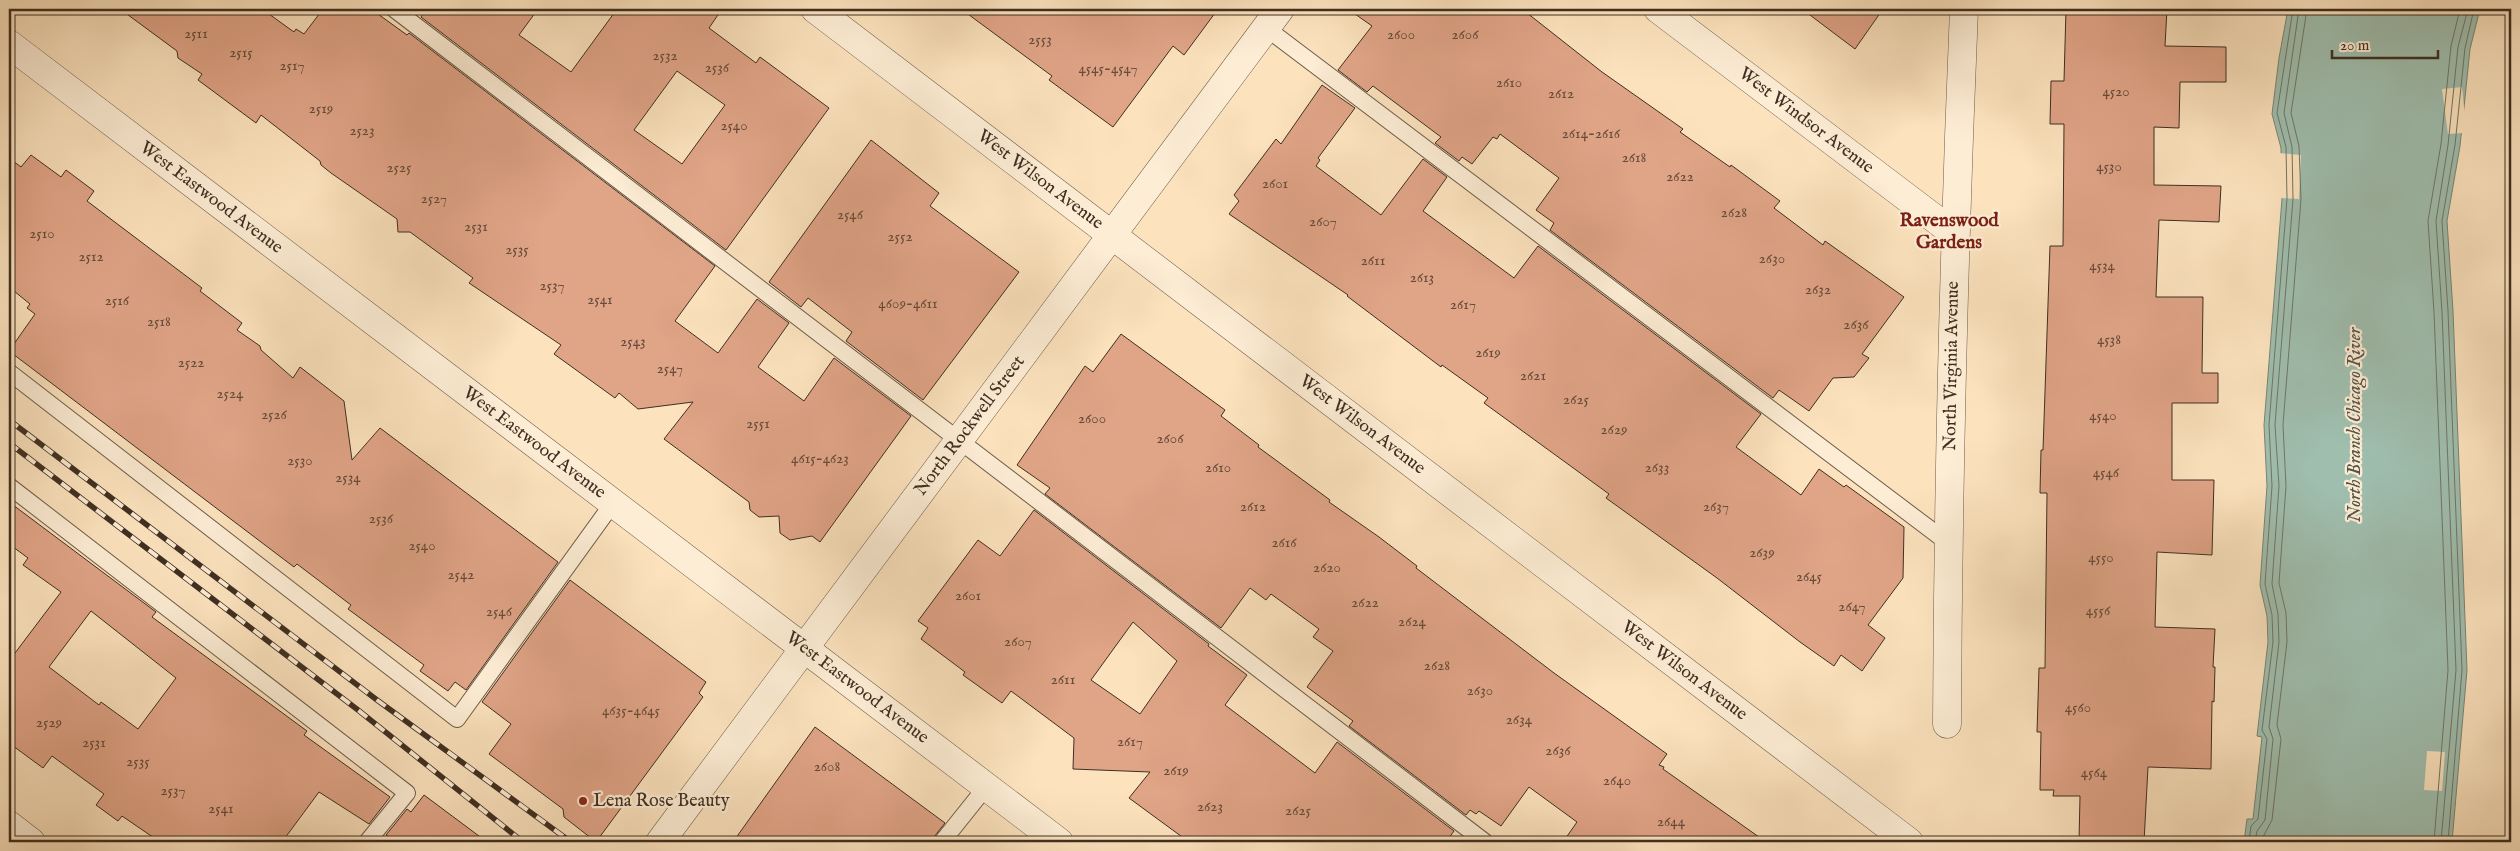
<svg xmlns="http://www.w3.org/2000/svg" width="2520" height="851" font-family="'IM FELL English',serif">
<style>
.water{fill:#9fbeae;stroke:#798576}
.pier{fill:#fce3be}
.lines{fill:none;stroke-linecap:round;stroke-linejoin:round}
.shore{stroke:#6f7668;stroke-width:1}
.building{fill:#e0a487;stroke:#3f2f22;fill-rule:evenodd}
.service-casing{stroke:#6e5c49;stroke-width:18}
.minor-casing{stroke:#6e5c49;stroke-width:29}
.tertiary-casing{stroke:#6e5c49;stroke-width:29}
.service{stroke:#fdedd5;stroke-width:16}
.minor{stroke:#fdedd5;stroke-width:28}
.tertiary{stroke:#fdedd5;stroke-width:28}
.rail-casing{stroke:#3f2f22;stroke-width:5.5}
.rail{stroke:#fdedd5;stroke-width:4;stroke-dasharray:11;stroke-linecap:butt}
.poi-dot{fill:#8f2418;stroke:#fdedd5;stroke-width:2}
.labels{text-anchor:middle;dominant-baseline:central;stroke-width:4.5;stroke-linejoin:round;paint-order:stroke}
.number-label{font-size:15px;fill:#674c3b}
.street-label{font-size:18px;fill:#3f2f22;stroke:#fdedd5}
.poi-label{font-size:18px;fill:#3f2f22;stroke:#fdedd5;text-anchor:start}
.neighbourhood-label{font-size:19px;font-weight:bold;fill:#7a1f14;stroke:#fdedd5}
.water-label{font-size:19px;font-style:italic;fill:#575345;stroke:#fdedd5}
</style>
<rect width="100%" height="100%" fill="#fce3be"/>
<filter id="stains"><feTurbulence type="fractalNoise" baseFrequency=".004" numOctaves="4"/><feColorMatrix values="0 0 0 0 .2 0 0 0 0 .09 0 0 0 0 .02 0 0 0 .5 -.17"/></filter>
<radialGradient id="worn" r=".72"><stop offset=".6" stop-color="#630" stop-opacity="0"/><stop offset="1" stop-color="#630" stop-opacity=".3"/></radialGradient>
<polygon class="water" points="2288,9 2480,9 2470,49 2460,146 2447,221 2453,311 2467,670 2452,842 2244,842 2247,819 2253,819 2262,737 2257,736 2268,642 2267,616 2260,585 2267,486 2264,425 2282,199 2281,148 2272,114 2279,58"/>
<g class="pier">
<polygon points="2462,87 2465,117 2463,133 2448,134 2442,89"/>
<polygon points="2278,153 2301,155 2299,199 2280,198"/>
<polygon points="2427,751 2445,752 2442,791 2424,790"/>
</g>
<g class="lines">
<g class="shore">
<polyline points="2249,842 2251,826 2258,819 2267,739 2262,730 2273,642 2272,615 2265,584 2272,486 2269,425 2287,199 2286,147 2277,113 2293,9"/>
<polyline points="2255,842 2257,831 2265,820 2273,739 2269,727 2279,642 2278,614 2272,584 2279,486 2275,425 2293,199 2292,147 2284,113 2299,9"/>
<polyline points="2263,842 2264,835 2272,820 2281,739 2277,725 2287,642 2286,613 2279,583 2286,486 2283,425 2301,199 2299,146 2291,113 2307,9"/>
<polyline points="2434,842 2448,670 2434,312 2428,221 2441,144 2451,46 2460,9"/>
<polyline points="2441,842 2456,670 2442,312 2436,221 2448,145 2458,47 2468,9"/>
<polyline points="2448,842 2462,670 2448,311 2442,221 2455,145 2465,48 2474,9"/>
</g>
</g>
<g class="building">
<polygon points="120,9 262,9 294,32 296,29 304,34 323,9 371,9 407,35 409,33 715,266 675,321 718,353 757,299 789,323 758,367 804,401 834,358 911,416 820,542 812,536 790,540 780,533 779,516 759,517 750,510 749,502 664,439 693,402 638,409 619,393 615,398 554,354 561,345 469,283 473,278 410,232 398,232 397,219 331,173 321,165 320,161 261,115 256,123 198,80 202,74 178,58 177,51"/>
<path d="M426 9H538L519 35 571 72 617 9H722L709 28 756 63 760 57 829 108 726 250 421 17ZM677 71 725 105 682 164 634 130Z"/>
<polygon points="961,9 1218,9 1184,55 1173,46 1113,127 1049,80 1052,76"/>
<polygon points="1348,9 1522,9 1602,72 1683,129 1680,132 1730,167 1731,165 1780,201 1774,208 1823,245 1825,241 1904,297 1862,354 1869,358 1854,377 1833,378 1809,411 1779,390 1773,398 1550,230 1554,223 1536,210 1559,178 1500,134 1497,139 1493,137 1472,164 1462,157 1459,161 1435,143 1441,137 1373,86 1367,92 1338,70 1372,26"/>
<polygon points="1802,9 1883,9 1855,49"/>
<polygon points="2066,9 2167,9 2165,46 2226,47 2226,82 2180,82 2179,128 2154,127 2154,185 2221,186 2219,222 2159,220 2156,297 2203,297 2202,373 2218,373 2218,403 2172,403 2172,480 2214,480 2212,555 2157,552 2155,627 2215,629 2213,667 2215,667 2214,702 2212,701 2211,769 2148,767 2144,842 2079,842 2080,796 2053,796 2054,790 2040,790 2041,732 2037,732 2039,668 2045,668 2047,493 2040,493 2041,450 2043,450 2050,246 2063,246 2064,124 2050,124 2051,81 2064,81"/>
<polygon points="1322,85 1355,108 1318,158 1320,160 1316,166 1381,215 1423,159 1447,177 1423,211 1514,278 1538,246 1761,414 1736,447 1801,495 1819,469 1844,487 1846,485 1904,527 1903,578 1868,625 1885,638 1862,671 1841,655 1834,666 1800,642 1717,578 1606,498 1609,494 1484,403 1488,398 1442,365 1441,367 1347,296 1348,295 1229,214 1239,201 1234,195 1276,139 1281,144"/>
<polygon points="871,140 939,193 930,206 1019,272 923,400 846,341 852,332 808,298 801,307 769,282"/>
<polygon points="31,155 61,177 66,170 94,191 87,201 202,288 200,291 242,323 237,330 260,346 261,350 293,378 300,367 344,401 352,460 380,428 558,562 466,690 455,682 448,691 420,671 424,665 348,609 351,605 297,564 294,567 9,351 35,314 27,308 30,304 9,287 9,158 21,167"/>
<polygon points="1121,334 1225,410 1221,416 1259,445 1258,447 1330,500 1329,502 1379,537 1417,566 1416,568 1554,673 1667,754 1659,765 1664,767 1663,769 1766,842 1563,842 1577,822 1529,787 1501,826 1479,811 1476,814 1470,810 1466,815 1349,726 1353,721 1307,687 1333,651 1313,637 1319,629 1271,594 1266,600 1250,588 1221,628 1045,494 1050,488 1017,465 1085,366 1093,372"/>
<path d="M9 502 156 612 152 617 307 731 304 735 390 797 369 824 319 792 282 842H160L122 816 118 821 96 805 104 794 52 756 43 768 9 743V661L61 592 23 565 28 558 9 544ZM91 611 176 678 138 729 101 702 99 705 49 667Z"/>
<path d="M1034 510 1209 644 1208 646 1247 675 1225 705 1315 773 1337 742 1454 831 1446 842H1189L1129 798 1150 772 1073 769 1074 738 1011 691 1002 703 963 675 965 672 921 639 928 628 918 621 978 540 1000 556ZM1133 622 1177 661 1140 714 1091 680Z"/>
<polygon points="570,580 706,682 699,693 703,697 596,842 564,817 563,809 489,754 511,724 482,702"/>
<polygon points="815,727 945,823 930,842 733,842"/>
<polygon points="424,795 487,842 388,842 391,838 386,835 407,809 411,812"/>
</g>
<g class="lines">
<defs>
<g id="service">
<polyline points="394,9 1485,842"/>
<polyline points="1266,28 1947,542"/>
<polyline points="9,372 457,719 613,503"/>
<polyline points="9,486 407,793 367,842"/>
<polyline points="942,842 986,787"/>
</g>
<g id="minor">
<polyline points="1658,9 1955,234"/>
<polyline points="9,44 1059,842"/>
<path d="M1947 724C1948 485 1954 247 1964 9"/>
<polyline points="9,825 31,842"/>
<polyline points="660,842 1280,9"/>
</g>
<polyline id="tertiary" points="815,9 1909,842"/>
</defs>
<use href="#service" class="service-casing"/>
<use href="#minor" class="minor-casing"/>
<use href="#tertiary" class="tertiary-casing"/>
<use href="#service" class="service"/>
<use href="#minor" class="minor"/>
<use href="#tertiary" class="tertiary"/>
<defs>
<g id="rail">
<polyline points="9,420 377,700 571,842"/>
<polyline points="9,443 358,710 523,842"/>
</g>
</defs>
<use href="#rail" class="rail-casing"/>
<use href="#rail" class="rail"/>
</g>
<circle class="poi-dot" cx="583" cy="801" r="5"/>
<g class="labels">
<g class="number-label">
<text x="196" y="33">2511</text>
<text x="1401" y="34">2600</text>
<text x="1465" y="34">2606</text>
<text x="1040" y="39">2553</text>
<text x="241" y="52">2515</text>
<text x="665" y="55">2532</text>
<text x="292" y="65">2517</text>
<text x="717" y="67">2536</text>
<text x="1108" y="68">4545-4547</text>
<text x="1509" y="82">2610</text>
<text x="2116" y="91">4520</text>
<text x="1561" y="93">2612</text>
<text x="321" y="108">2519</text>
<text x="734" y="125">2540</text>
<text x="362" y="130">2523</text>
<text x="1591" y="133">2614-2616</text>
<text x="1634" y="157">2618</text>
<text x="2109" y="166">4530</text>
<text x="399" y="167">2525</text>
<text x="1680" y="176">2622</text>
<text x="1275" y="183">2601</text>
<text x="434" y="198">2527</text>
<text x="1734" y="212">2628</text>
<text x="850" y="214">2546</text>
<text x="1323" y="221">2607</text>
<text x="476" y="226">2531</text>
<text x="42" y="233">2510</text>
<text x="900" y="236">2552</text>
<text x="517" y="249">2535</text>
<text x="91" y="256">2512</text>
<text x="1772" y="258">2630</text>
<text x="1373" y="260">2611</text>
<text x="2102" y="265">4534</text>
<text x="1422" y="277">2613</text>
<text x="552" y="285">2537</text>
<text x="1818" y="289">2632</text>
<text x="600" y="299">2541</text>
<text x="117" y="300">2516</text>
<text x="908" y="303">4609-4611</text>
<text x="1463" y="304">2617</text>
<text x="159" y="321">2518</text>
<text x="1856" y="324">2636</text>
<text x="2109" y="339">4538</text>
<text x="633" y="341">2543</text>
<text x="1488" y="352">2619</text>
<text x="191" y="362">2522</text>
<text x="670" y="368">2547</text>
<text x="1533" y="375">2621</text>
<text x="230" y="393">2524</text>
<text x="1576" y="399">2625</text>
<text x="274" y="414">2526</text>
<text x="2103" y="415">4540</text>
<text x="1092" y="418">2600</text>
<text x="758" y="423">2551</text>
<text x="1614" y="429">2629</text>
<text x="1170" y="438">2606</text>
<text x="820" y="458">4615-4623</text>
<text x="300" y="460">2530</text>
<text x="1218" y="467">2610</text>
<text x="1657" y="467">2633</text>
<text x="2106" y="472">4546</text>
<text x="348" y="477">2534</text>
<text x="1253" y="506">2612</text>
<text x="1716" y="506">2637</text>
<text x="381" y="518">2536</text>
<text x="1284" y="542">2616</text>
<text x="422" y="545">2540</text>
<text x="1762" y="552">2639</text>
<text x="2101" y="557">4550</text>
<text x="1327" y="567">2620</text>
<text x="461" y="574">2542</text>
<text x="1809" y="576">2645</text>
<text x="968" y="595">2601</text>
<text x="1365" y="602">2622</text>
<text x="1852" y="606">2647</text>
<text x="2098" y="610">4556</text>
<text x="499" y="611">2546</text>
<text x="1412" y="621">2624</text>
<text x="1018" y="641">2607</text>
<text x="1437" y="665">2628</text>
<text x="1063" y="679">2611</text>
<text x="1480" y="690">2630</text>
<text x="2078" y="707">4560</text>
<text x="631" y="710">4635-4645</text>
<text x="1519" y="719">2634</text>
<text x="49" y="722">2529</text>
<text x="1130" y="741">2617</text>
<text x="94" y="742">2531</text>
<text x="1558" y="750">2636</text>
<text x="138" y="761">2535</text>
<text x="827" y="766">2608</text>
<text x="1176" y="770">2619</text>
<text x="2094" y="772">4564</text>
<text x="1617" y="780">2640</text>
<text x="173" y="790">2537</text>
<text x="1210" y="806">2623</text>
<text x="221" y="808">2541</text>
<text x="1298" y="810">2625</text>
<text x="1671" y="821">2644</text>
</g>
<g class="street-label">
<text transform="translate(1806 121) rotate(37)">West Windsor Avenue</text>
<text transform="translate(1040 180) rotate(37)">West Wilson Avenue</text>
<text transform="translate(211 198) rotate(37)">West Eastwood Avenue</text>
<text transform="translate(1952 366) rotate(-89)">North Virginia Avenue</text>
<text transform="translate(1362 425) rotate(37)">West Wilson Avenue</text>
<text transform="translate(970 426) rotate(-53)">North Rockwell Street</text>
<text transform="translate(534 443) rotate(37)">West Eastwood Avenue</text>
<text transform="translate(1684 671) rotate(37)">West Wilson Avenue</text>
<text transform="translate(857 688) rotate(37)">West Eastwood Avenue</text>
</g>
<g class="poi-label">
<text x="593" y="801">Lena Rose Beauty</text>
</g>
<g class="neighbourhood-label">
<text x="1949" y="221">Ravenswood<tspan x="1949" dy="22">Gardens</tspan></text>
</g>
<g class="water-label">
<text transform="translate(2355 425) rotate(-90)">North Branch Chicago River</text>
</g>
</g>
<rect width="2520" height="851" fill="none" stroke="#fce3be" stroke-width="30"/>
<rect x="10" y="10" width="2500" height="831" fill="none" stroke="#3f2f22" stroke-width="2.5"/>
<rect x="15" y="15" width="2490" height="821" fill="none" stroke="#3f2f22"/>
<path d="M2332 50v8h106v-8" fill="none" stroke="#3f2f22" stroke-width="2.5"/>
<text x="2340" y="50" font-size="15" fill="#3f2f22" stroke="#fdedd5" stroke-width="4" paint-order="stroke">20 m</text>
<rect width="100%" height="100%" filter="url(#stains)"/>
<rect width="100%" height="100%" fill="url(#worn)"/>
</svg>
